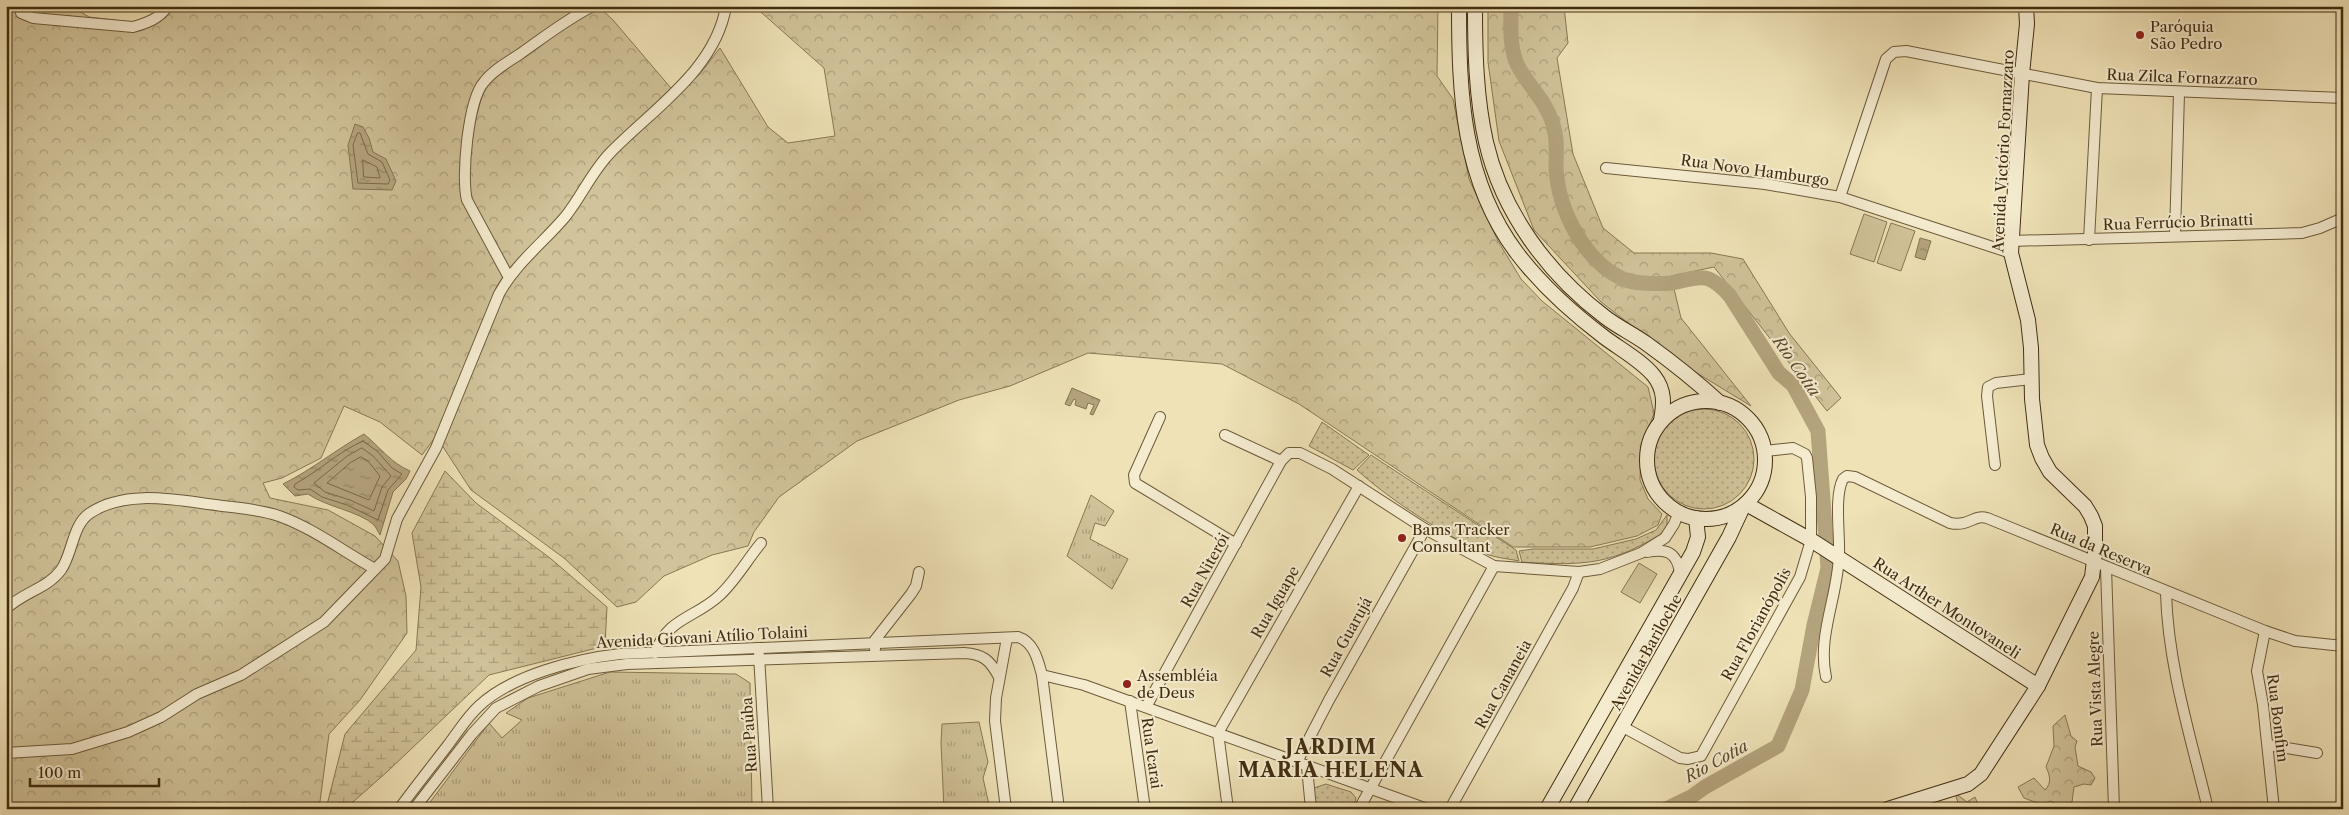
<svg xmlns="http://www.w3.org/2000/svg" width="2349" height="815" font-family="'Libre Caslon Text',serif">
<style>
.grass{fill:url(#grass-tufts);stroke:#897854}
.forest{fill:url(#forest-crowns);stroke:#897854}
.wetland{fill:url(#wetland-marsh);stroke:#897854}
.park{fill:url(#park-dots);stroke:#897854}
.garden{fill:#d1c39a;stroke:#897854}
.water{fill:url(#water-ripples);stroke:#867452}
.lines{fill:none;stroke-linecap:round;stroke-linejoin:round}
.shore{stroke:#7a6846;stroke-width:1}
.river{stroke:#b4a47e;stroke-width:15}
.street-casing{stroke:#6c5a39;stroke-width:12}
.secondary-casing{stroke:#412d0f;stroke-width:16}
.street{stroke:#f5ecd0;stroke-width:10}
.secondary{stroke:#f5ecd0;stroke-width:14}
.poi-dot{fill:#8f2418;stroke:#f5ecd0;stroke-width:2}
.labels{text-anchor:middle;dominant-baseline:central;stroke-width:4;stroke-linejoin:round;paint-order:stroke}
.poi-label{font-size:15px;fill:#412d0f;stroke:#f5ecd0;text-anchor:start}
.street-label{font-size:15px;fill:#412d0f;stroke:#f5ecd0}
.water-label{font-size:16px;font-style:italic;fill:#5e4b2b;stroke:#f5ecd0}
.district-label{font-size:20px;font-weight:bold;letter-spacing:1px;fill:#412d0f;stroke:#f5ecd0}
</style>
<defs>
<pattern id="grass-tufts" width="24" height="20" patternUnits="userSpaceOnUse" patternTransform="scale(1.25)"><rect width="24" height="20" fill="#d1c39a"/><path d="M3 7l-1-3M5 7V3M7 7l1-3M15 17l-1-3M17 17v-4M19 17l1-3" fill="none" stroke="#ab9f7c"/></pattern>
<pattern id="forest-crowns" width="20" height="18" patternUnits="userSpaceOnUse" patternTransform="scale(1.25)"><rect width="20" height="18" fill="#d1c39a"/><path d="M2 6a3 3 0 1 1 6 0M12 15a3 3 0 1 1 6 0" fill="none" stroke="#ab9f7c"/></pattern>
<pattern id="wetland-marsh" width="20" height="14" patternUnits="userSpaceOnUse" patternTransform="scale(1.25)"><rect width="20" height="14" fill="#d1c39a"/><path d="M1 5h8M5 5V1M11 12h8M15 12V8" fill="none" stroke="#ab9f7c"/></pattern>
<pattern id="park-dots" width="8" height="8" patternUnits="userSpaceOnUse" patternTransform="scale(1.25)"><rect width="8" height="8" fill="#d1c39a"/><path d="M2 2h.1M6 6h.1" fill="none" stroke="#ab9f7c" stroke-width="1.8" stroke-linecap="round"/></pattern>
<pattern id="water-ripples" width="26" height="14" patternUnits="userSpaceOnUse" patternTransform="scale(1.25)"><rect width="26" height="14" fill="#b4a47e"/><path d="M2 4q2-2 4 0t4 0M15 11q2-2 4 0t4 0" fill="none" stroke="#948666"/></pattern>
</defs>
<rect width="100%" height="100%" fill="#efe2b7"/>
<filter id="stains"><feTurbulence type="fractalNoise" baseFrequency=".004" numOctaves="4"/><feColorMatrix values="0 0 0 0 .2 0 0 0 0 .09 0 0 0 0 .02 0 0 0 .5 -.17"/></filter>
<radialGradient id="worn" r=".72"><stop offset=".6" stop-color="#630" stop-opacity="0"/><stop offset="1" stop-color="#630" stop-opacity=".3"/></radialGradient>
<g class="grass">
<polygon points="1091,495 1114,511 1105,526 1095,523 1090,539 1128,559 1112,589 1067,556"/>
<polygon points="610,672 736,674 750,683 752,809 425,809 489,723 502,738 522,720 506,713 528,698"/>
<polygon points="979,722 988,762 983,778 990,809 944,809 941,743 942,724"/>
</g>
<g class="forest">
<polygon points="6,6 71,6 89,17 139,23 181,6 598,6 613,20 676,94 699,75 720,48 768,127 788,143 835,136 824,68 754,6 1438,6 1437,76 1453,99 1469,179 1498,241 1521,279 1542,301 1648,387 1654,413 1641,451 1640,480 1648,499 1662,514 1658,525 1637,536 1590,547 1513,547 1299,404 1222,364 1088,353 1010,386 959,400 857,441 779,497 754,532 748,546 712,555 664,576 636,602 617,607 564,558 471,490 436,436 422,455 380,422 344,406 321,458 282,478 263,483 270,498 328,510 375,536 398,561 406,596 407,633 360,700 329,734 319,809 6,809"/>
<polygon points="1488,6 1564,6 1568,43 1557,58 1573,154 1603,228 1634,253 1711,253 1743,259 1789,333 1841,398 1827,411 1714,267 1671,276 1681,318 1751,406 1679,362 1601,302 1534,230 1499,141 1488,62"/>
<path d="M2065 715 2071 736 2077 741 2075 747 2078 766 2091 772 2095 778 2091 785 2084 784 2074 787 2072 802 2063 807 2050 801 2043 805 2024 798 2018 787 2034 778 2045 790C2052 783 2050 775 2046 767L2054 746 2053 726Z"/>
<polygon points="1955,793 1967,802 1975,797 1980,809 1960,809"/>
</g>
<polygon class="wetland" points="445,471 476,503 550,558 607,607 605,646 489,675 388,771 345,809 326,809 345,734 416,650 421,587 412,533"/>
<g class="park">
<circle cx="1704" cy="459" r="50"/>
<polygon points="1322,422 1369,455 1353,470 1309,446"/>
<path d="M1371 455 1516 550 1519 561C1510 559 1498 558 1489 555 1447 537 1390 500 1357 470Z"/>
<path d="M1667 515V530C1613 565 1585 566 1522 562L1519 551 1533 549H1593L1636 539 1656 530Z"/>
<polygon points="1326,784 1351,792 1356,798 1353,809 1315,809 1314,788"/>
</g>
<g class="garden">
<polygon points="1864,214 1887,222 1874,262 1850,254"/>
<polygon points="1891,223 1915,231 1901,271 1877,263"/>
<polygon points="1639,563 1657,574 1640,603 1621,592"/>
</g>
<g class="water">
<polygon points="355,124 363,127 369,138 373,152 386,159 396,181 392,190 353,189 348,145"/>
<polygon points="1920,238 1931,241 1925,260 1915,257"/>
<polygon points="1072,388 1100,400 1093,415 1090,414 1094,405 1088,403 1086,409 1075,405 1076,400 1074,399 1070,406 1065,404"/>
<path d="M364 434C380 447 391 463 410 471L406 479 393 492 380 535C378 532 376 527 374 525 359 511 326 507 308 494L295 496 283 484C313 469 335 450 364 434Z"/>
</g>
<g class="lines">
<g class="shore">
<polygon points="360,133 368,154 382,162 390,180 388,184 358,183 353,145 357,134"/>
<polygon points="363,160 377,167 380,178 364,177"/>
<path d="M363 441 377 451 392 468 402 474 388 490 378 520 347 505 322 497 310 489 298 490 294 487 295 484C319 471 338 452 363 441Z"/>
<polygon points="362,448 373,456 391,476 382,487 374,511 350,500 325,492 314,483 346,457"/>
<polygon points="361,457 368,461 380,476 369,500 327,483 350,463"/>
</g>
<path class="river" d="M1511 6C1511 26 1509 48 1518 66 1529 87 1545 99 1553 124 1558 140 1556 154 1556 169 1559 211 1584 261 1623 279 1635 284 1659 284 1672 283 1683 281 1699 275 1709 279 1718 283 1724 289 1730 296L1779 373 1793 385 1818 431 1828 568 1814 625 1802 690 1778 746 1705 787 1691 797 1666 809"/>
<defs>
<g id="street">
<path d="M20 6 21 13 33 18 133 27C147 23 159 19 168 6"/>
<polyline points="2144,6 2151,6"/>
<polyline points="1606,168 1765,184 1840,197 2011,253"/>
<polyline points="1840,197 1886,59 1894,52 1906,51 2097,88 2343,98"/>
<polyline points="2175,235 2179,93"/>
<polyline points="2089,240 2097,88"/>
<polyline points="2011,241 2302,233 2320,228 2343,218"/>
<path d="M508 276 467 200C461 178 468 100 484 82 493 70 508 62 520 54 544 37 567 19 593 6"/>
<polyline points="1160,417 1134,475 1135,483 1236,544"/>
<polyline points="1225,435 1281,461"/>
<polyline points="1995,465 1987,396 1988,387 1996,383 2031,379"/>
<path d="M1647 552C1666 548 1677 552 1680 573"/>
<polyline points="2106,568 2114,809"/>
<path d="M2166 593C2168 666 2191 738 2208 809"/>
<path d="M6 609C23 592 47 589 61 570 73 553 72 525 90 513 126 489 176 500 216 505 237 508 259 509 279 516 313 528 344 552 375 569"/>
<polyline points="2265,631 2257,671 2263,705 2274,809"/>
<polyline points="875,649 875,640 911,594 916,586 919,572"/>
<path d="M655 653C668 617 696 618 720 595 736 580 747 560 761 543"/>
<polyline points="759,655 768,809"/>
<polyline points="1042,675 1059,809"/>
<path d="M1826 677C1817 636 1838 596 1839 555 1840 534 1834 496 1843 479L1847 476 1855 477 1950 523C1970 527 1973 514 1987 518L2265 631 2295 641 2343 646"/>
<polyline points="1130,701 1145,809"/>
<polyline points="1146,707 1281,461 1289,453 1300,453 1332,469 1425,529 1494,566 1579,572 1600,569 1641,553 1665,538 1674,524 1679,512"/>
<polyline points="1623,727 1680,758 1688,759 1701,756 1800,577 1811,540 1811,497 1807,458 1805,454 1793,448 1765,451"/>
<polyline points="2268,745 2317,753"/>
<path d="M6 753 72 749 128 732 161 717 197 694 241 675 324 622 385 559 397 519 436 448 499 294C515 264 543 243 565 217 582 196 592 171 611 152 653 109 716 69 726 6"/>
<polyline points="1297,762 1329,700 1425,529"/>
<polyline points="1307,767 1311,809"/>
<path d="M399 809C415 787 432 766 448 745 458 732 467 717 479 706 512 675 576 659 620 654L1018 637C1034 642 1038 660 1042 675L1084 685 1427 809"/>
<path d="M414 809 472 734 496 708 539 686 588 669 627 664 964 653C983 654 990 660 999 677"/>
<polyline points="1006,809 995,721 996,698 1007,638"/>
<polyline points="1228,809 1218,733 1359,486"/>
<polyline points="1359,809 1494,566"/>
<polyline points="1450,809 1573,588 1579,572"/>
</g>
<g id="secondary">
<path d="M1459 6C1459 93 1462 180 1517 253 1542 286 1571 312 1604 337 1620 349 1642 361 1654 376 1665 390 1664 404 1661 420"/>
<path d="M1475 6C1475 51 1476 98 1486 142 1502 212 1548 274 1605 317 1618 327 1633 334 1647 344 1672 362 1697 382 1720 403"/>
<circle cx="1706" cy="460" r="59"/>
<polyline points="1748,505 1811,540 2038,686"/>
<polyline points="1547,809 1693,552 1698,537 1696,518"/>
<polyline points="1575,809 1729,537 1742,509"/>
<polyline points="1888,809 1968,784 1981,774 2038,686 2092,577 2095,552 2095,526 2091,516 2085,506 2050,472 2042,458 2037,445 2032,399 2031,348 2028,320 2011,253 2022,74 2027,24 2026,6"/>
</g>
</defs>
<use href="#street" class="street-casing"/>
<use href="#secondary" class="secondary-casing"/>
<use href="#street" class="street"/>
<use href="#secondary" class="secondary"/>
</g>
<g class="poi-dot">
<circle cx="2140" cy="35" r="5"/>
<circle cx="1402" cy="538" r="5"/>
<circle cx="1127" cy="684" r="5"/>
</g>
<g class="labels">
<g class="poi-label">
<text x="2150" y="26">Paróquia<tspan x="2150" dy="17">São Pedro</tspan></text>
<text x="1412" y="529">Bams Tracker<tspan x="1412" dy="17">Consultant</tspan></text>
<text x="1137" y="675">Assembléia<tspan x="1137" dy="17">de Deus</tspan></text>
</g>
<g class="street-label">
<text transform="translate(2182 77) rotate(2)">Rua Zilca Fornazzaro</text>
<text transform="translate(2003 151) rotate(-87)">Avenida Victório Fornazzaro</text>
<text transform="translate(1755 170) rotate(8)">Rua Novo Hamburgo</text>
<text transform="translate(2178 222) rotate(-2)">Rua Ferrúcio Brinatti</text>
<text transform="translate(2101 549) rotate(23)">Rua da Reserva</text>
<text transform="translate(1205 570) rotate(-61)">Rua Niterói</text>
<text transform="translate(1275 602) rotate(-60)">Rua Iguape</text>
<text transform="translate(1947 608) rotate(33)">Rua Arther Montovaneli</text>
<text transform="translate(1756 624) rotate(-61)">Rua Florianópolis</text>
<text transform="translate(702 637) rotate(-3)">Avenida Giovani Atílio Tolaini</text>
<text transform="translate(1346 637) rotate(-61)">Rua Guarujá</text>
<text transform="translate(1646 652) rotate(-61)">Avenida Bariloche</text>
<text transform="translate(1503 684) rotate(-61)">Rua Cananeia</text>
<text transform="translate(2095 689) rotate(-92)">Rua Vista Alegre</text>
<text transform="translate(2278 718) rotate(83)">Rua Bomfim</text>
<text transform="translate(749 735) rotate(-94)">Rua Paúba</text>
<text transform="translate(1152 753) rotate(82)">Rua Icarai</text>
</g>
<g class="water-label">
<text transform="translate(1797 366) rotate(55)">Rio Cotia</text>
<text transform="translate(1716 761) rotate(-29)">Rio Cotia</text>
</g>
<g class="district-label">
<text x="1331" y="747">JARDIM<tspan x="1331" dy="23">MARIA HELENA</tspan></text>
</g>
</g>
<rect width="2349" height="815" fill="none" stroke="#efe2b7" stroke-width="25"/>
<rect x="8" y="8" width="2334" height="800" fill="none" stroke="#412d0f" stroke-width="2.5"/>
<rect x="12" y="12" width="2324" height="790" fill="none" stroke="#412d0f"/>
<path d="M30 778v8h129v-8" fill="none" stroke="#412d0f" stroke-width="2.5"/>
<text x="38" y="778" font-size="15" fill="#412d0f" stroke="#f5ecd0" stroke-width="4" paint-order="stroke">100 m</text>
<rect width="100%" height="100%" filter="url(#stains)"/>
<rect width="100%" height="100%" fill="url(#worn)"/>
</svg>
